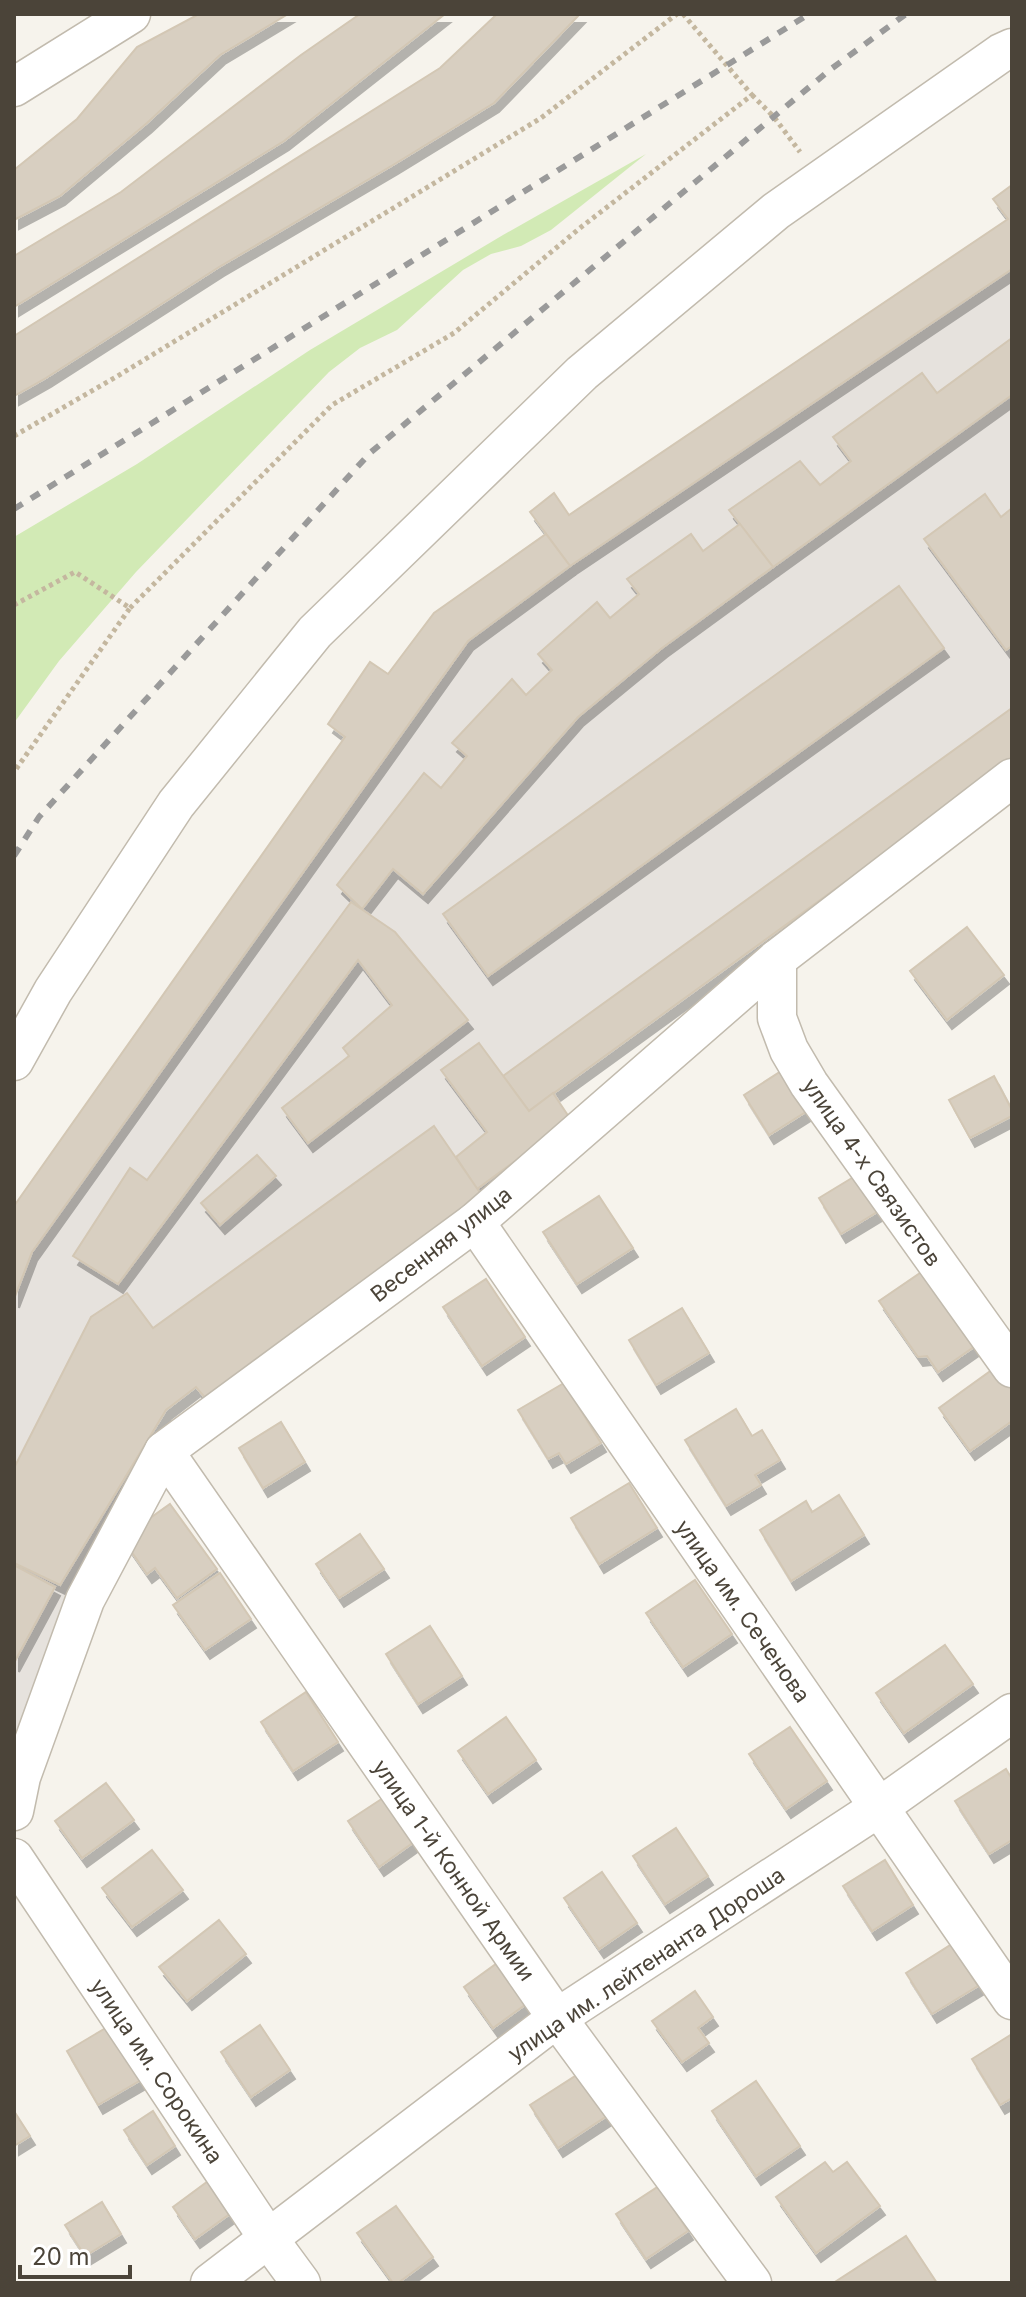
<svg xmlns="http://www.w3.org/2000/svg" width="1026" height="2297" font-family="Inter,sans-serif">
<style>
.industrial{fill:#e6e2dd}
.green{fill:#d2eab5}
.building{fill:#d8cfc1;stroke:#d3c7b4;stroke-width:2;filter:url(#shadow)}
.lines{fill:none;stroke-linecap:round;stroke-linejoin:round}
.street-casing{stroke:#c2bbae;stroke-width:41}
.path{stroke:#c4b79f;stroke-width:5;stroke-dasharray:4 4;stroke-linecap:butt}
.street{stroke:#fff;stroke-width:38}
.rail{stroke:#9a9a9a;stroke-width:6;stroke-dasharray:10 10;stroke-linecap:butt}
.labels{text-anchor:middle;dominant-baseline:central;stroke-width:6;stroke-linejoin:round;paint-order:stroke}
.street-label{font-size:22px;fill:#4b4439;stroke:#fff}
</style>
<defs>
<filter id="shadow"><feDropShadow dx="5" dy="9" stdDeviation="0" flood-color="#0004"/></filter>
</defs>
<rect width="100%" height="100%" fill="#f6f3ec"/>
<polygon class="industrial" points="1012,185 1012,761 553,1093 571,1120 485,1200 208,1401 196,1387 166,1410 71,1588 14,1769 14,1206 345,738 328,724 370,662 389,674 434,613 545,534 530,512 554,493 569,515 1007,220 993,199"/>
<polygon class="green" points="646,154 551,230 521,246 491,254 463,270 397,330 360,348 329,372 136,572 59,661 14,723 14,537 137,464 310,350 503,235"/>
<g class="building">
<polygon points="199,14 288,14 220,55 147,123 60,196 14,220 14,170 77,119 137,47"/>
<polygon points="360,14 445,14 284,141 14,307 14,256 121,192 301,55"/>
<polygon points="497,14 580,14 494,103 393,165 219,267 46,378 14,396 14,336 440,68"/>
<polygon points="1012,185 1012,269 570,566 530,512 554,493 569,515 1008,219 993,199"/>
<polygon points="1012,338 1012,395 773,567 729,510 800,461 820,485 851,461 833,437 922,373 937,393"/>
<polygon points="985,494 1001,517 1012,508 1012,646 1006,650 924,539"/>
<polygon points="740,524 773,567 662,648 578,717 423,894 393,869 362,909 337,885 424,773 441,788 467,756 452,743 512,679 526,695 552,670 538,654 597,602 610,618 639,594 627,579 691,534 703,551"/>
<polygon points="546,534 570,566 468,641 32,1252 14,1299 14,1206 345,737 328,724 370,662 388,674 434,613"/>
<polygon points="899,586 944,648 488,976 443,914"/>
<polygon points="1012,708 1012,761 529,1111 503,1076"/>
<polygon points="351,902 395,932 468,1020 308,1143 282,1108 349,1056 343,1048 392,1005 358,960 118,1284 73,1256 130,1168 147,1180"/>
<polygon points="967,927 1004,975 947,1020 910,971"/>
<polygon points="479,1043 529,1111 553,1093 571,1120 477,1189 456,1157 487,1132 441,1070"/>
<polygon points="786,1068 812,1108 769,1135 744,1095"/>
<polygon points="994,1076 1012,1110 1012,1116 970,1138 949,1100"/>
<polygon points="434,1126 485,1200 208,1401 196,1387 166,1410 60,1585 14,1563 14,1468 91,1317 127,1293 153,1328"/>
<polygon points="257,1155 276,1176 220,1225 201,1203"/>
<polygon points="865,1170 887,1206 841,1234 819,1198"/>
<polygon points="599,1196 633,1248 577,1284 543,1232"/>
<polygon points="926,1269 978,1344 938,1372 927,1356 918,1357 879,1301"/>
<polygon points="486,1279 525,1337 482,1366 443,1307"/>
<polygon points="682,1308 709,1353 656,1385 629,1340"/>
<polygon points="996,1367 1012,1389 1012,1421 970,1451 939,1408"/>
<polygon points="564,1383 601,1443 566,1464 559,1453 548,1459 518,1410"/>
<polygon points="736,1409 752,1436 762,1430 780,1460 755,1475 761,1485 726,1506 685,1440"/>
<polygon points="281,1422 305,1462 263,1488 239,1448"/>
<polygon points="629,1483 657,1528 599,1564 571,1518"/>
<polygon points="839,1495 864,1535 791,1581 760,1530 806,1501 812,1512"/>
<polygon points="170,1504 217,1569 177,1598 155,1568 147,1574 122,1538"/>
<polygon points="360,1534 384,1569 339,1598 316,1564"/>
<polygon points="14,1565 55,1587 14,1663"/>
<polygon points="220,1573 251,1619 205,1650 173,1605"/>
<polygon points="695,1580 732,1634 683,1667 646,1613"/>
<polygon points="430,1626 462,1676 418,1704 386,1654"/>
<polygon points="945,1645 973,1684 904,1733 876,1693"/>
<polygon points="306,1692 338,1742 293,1771 261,1722"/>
<polygon points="506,1717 536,1760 488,1794 458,1751"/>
<polygon points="790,1727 827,1781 786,1809 749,1754"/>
<polygon points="1006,1769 1012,1779 1012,1840 989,1854 955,1801"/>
<polygon points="106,1783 134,1820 82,1858 55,1821"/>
<polygon points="383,1798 414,1842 379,1867 348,1821"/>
<polygon points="676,1828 708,1876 665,1904 633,1856"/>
<polygon points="152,1850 183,1890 132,1927 102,1888"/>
<polygon points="885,1860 913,1905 872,1931 843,1886"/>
<polygon points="602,1872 637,1923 599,1949 564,1898"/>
<polygon points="219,1920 246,1954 187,2001 159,1967"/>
<polygon points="952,1944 978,1986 932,2014 906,1973"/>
<polygon points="500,1961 529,2002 493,2028 464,1987"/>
<polygon points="695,1991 713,2017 698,2028 709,2043 682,2062 652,2021"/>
<polygon points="260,2025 290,2070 251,2097 221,2052"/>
<polygon points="109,2026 141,2080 98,2105 67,2051"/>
<polygon points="1012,2034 1012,2098 1000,2105 972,2059"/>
<polygon points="583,2071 610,2114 558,2148 530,2105"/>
<polygon points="756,2081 800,2146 756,2176 712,2111"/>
<polygon points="14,2111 30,2136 14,2146"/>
<polygon points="153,2111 175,2146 147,2165 124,2130"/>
<polygon points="825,2162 833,2172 847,2162 880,2206 816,2253 776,2197"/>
<polygon points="215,2176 238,2208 195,2239 173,2207"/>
<polygon points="659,2186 688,2231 646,2259 616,2214"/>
<polygon points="102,2202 121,2234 85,2256 65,2225"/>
<polygon points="396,2206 433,2257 398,2283 393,2283 357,2233"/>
<polygon points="906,2236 937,2283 836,2283 835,2282"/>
</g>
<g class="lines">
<defs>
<g id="street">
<polyline points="14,87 131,14"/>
<polyline points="777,959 777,1018 789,1050 809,1084 1012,1368"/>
<polyline points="14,1061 53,991 176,804 315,632 582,373 776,211 1001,53 1012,48"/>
<polyline points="475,1222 1012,2000"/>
<polyline points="164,1451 557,2018 752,2283"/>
<polyline points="14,1811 21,1777 85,1600 164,1451 475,1222 777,959 1012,778"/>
<polyline points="14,1858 268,2238 301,2283"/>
<polyline points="210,2283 557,2018 878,1808 1012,1713"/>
</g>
</defs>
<use href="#street" class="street-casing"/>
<g class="path">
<polyline points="752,95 774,117 800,152"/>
<polyline points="14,436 116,377 541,118 677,14"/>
<polyline points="14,605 75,572 130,608 14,772"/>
<polyline points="130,608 332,405 454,333 580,228 752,95 683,14"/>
</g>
<use href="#street" class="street"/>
<g class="rail">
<polyline points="14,509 809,14"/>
<polyline points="14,856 39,817 370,453 831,69 906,14"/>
</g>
</g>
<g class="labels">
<g class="street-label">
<text transform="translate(872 1172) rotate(55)">улица 4-х Связистов</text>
<text transform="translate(441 1244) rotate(-38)">Весенняя улица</text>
<text transform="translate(743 1611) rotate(55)">улица им. Сеченова</text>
<text transform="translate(454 1870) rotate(55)">улица 1-й Конной Армии</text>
<text transform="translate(646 1964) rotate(-34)">улица им. лейтенанта Дороша</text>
<text transform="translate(157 2071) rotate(56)">улица им. Сорокина</text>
</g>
</g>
<rect width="1026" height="2297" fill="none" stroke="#4b4439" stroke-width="32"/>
<path d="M20 2265v12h110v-12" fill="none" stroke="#4b4439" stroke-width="4"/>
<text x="32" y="2265" font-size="24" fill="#4b4439" stroke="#ffffff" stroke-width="6" paint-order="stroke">20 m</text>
</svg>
